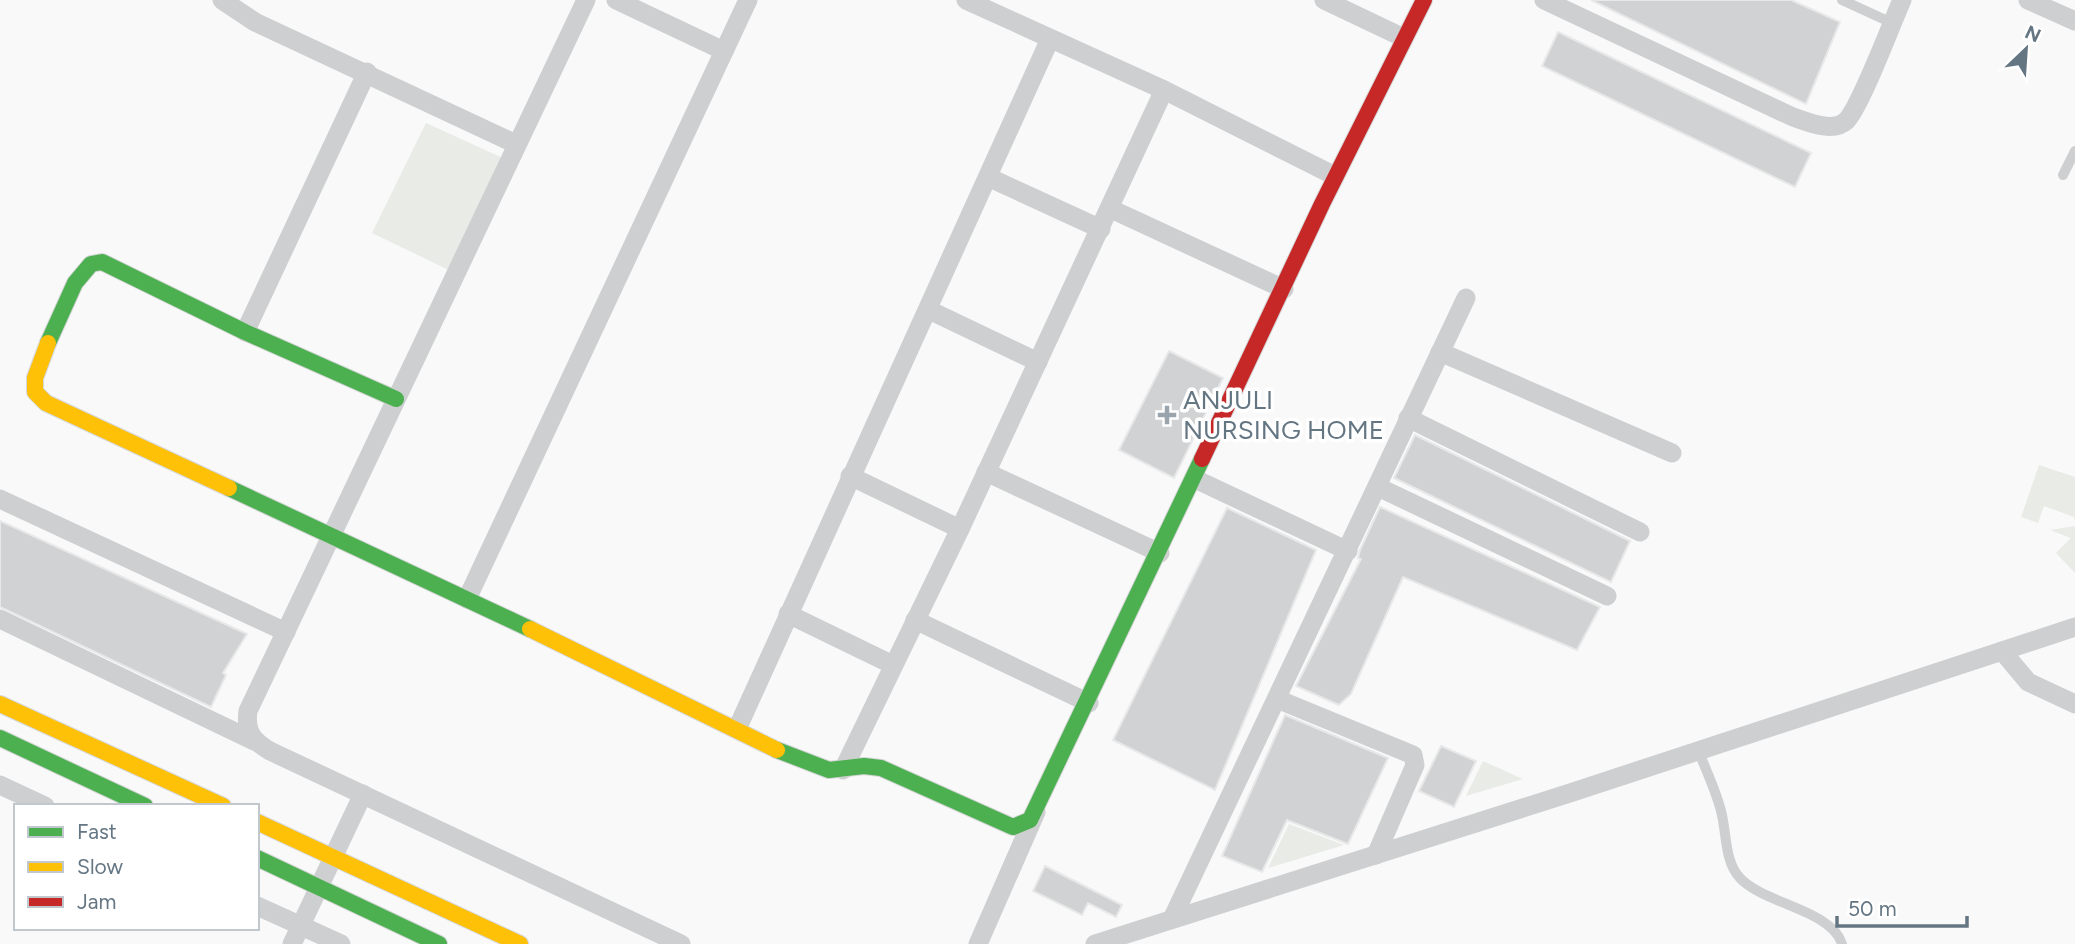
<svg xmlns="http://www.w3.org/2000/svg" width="2075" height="944" font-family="Figtree,sans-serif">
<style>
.green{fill:#e8ebe6}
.building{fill:#d0d2d3;stroke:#e8e8e8;stroke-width:2}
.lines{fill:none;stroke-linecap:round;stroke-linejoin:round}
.fast-casing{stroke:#d5d6d7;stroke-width:18}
.slow-casing{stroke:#d5d6d7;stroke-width:18}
.jam-casing{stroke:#d5d6d7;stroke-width:18}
.lane{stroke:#cecfd0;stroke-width:10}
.street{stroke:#cecfd0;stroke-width:19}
.fast{stroke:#4caf50;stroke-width:16}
.slow{stroke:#ffc107;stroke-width:16}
.jam{stroke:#c62828;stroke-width:16}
.poi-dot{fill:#99a4ac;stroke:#fff;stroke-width:2.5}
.labels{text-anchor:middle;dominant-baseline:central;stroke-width:7;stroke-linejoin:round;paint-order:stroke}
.poi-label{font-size:26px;fill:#657683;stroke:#fff;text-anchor:start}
</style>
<rect width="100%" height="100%" fill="#f9f9f9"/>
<g class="green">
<polygon points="426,123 507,160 455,273 372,233"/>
<polygon points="2039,465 2075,477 2075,523 2074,517 2044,506 2038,523 2021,517"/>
<polygon points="2075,526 2075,573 2056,553 2071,538 2050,530"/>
<polygon points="1483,761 1523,779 1466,796"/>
<polygon points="1289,824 1344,845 1268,868"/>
</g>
<g class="building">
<polygon points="1591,0 1791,0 1840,22 1806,104"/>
<polygon points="1558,32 1811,153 1795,187 1542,66"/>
<polygon points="1169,351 1223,378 1174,478 1119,450"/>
<polygon points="1415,435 1630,541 1611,582 1394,478"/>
<polygon points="1380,507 1600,607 1577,650 1403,577 1351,694 1339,705 1296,686 1361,559 1358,558 1360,550"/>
<polygon points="1227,508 1316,550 1215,790 1113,740"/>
<polygon points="0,521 247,634 223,673 226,675 211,707 0,607"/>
<polygon points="1285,715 1388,758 1348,844 1287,820 1262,872 1222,856"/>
<polygon points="1441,746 1476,761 1454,807 1419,791"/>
<polygon points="1045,866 1122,905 1116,917 1088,903 1082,915 1033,891"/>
</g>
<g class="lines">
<defs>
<g id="fast">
<polyline points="48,343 75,283 91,264 102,262 245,332 396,399"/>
<polyline points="229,488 530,629"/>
<polyline points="0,738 145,806"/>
<polyline points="777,750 829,770 864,766 881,768 1013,827 1030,820 1202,459"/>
<polyline points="257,858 439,944"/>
</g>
<g id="slow">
<polyline points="48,343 35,378 35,392 46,403 229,488"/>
<polyline points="530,629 777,750"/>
<polyline points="0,704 223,806"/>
<polyline points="257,822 520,944"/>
</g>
<polyline id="jam" points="1202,459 1322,204 1424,0"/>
</defs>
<use href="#fast" class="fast-casing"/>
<use href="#slow" class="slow-casing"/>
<use href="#jam" class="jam-casing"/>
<g class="lane">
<polyline points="1842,0 1892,23"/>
<polyline points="2063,175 2075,151"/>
<path d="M1698 750C1706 770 1716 791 1721 811 1727 833 1724 861 1740 878 1764 904 1832 910 1842 944"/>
</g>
<g class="street">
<polyline points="222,0 255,22 516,144"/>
<path d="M586 0 248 711C245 732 253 741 270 751L681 944"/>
<polyline points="616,0 724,51"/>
<polyline points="966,0 1164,90 1335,176"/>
<polyline points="1324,0 1404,38"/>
<path d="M1544 0 1793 117C1808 122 1833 133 1846 121 1860 108 1892 22 1902 0"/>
<polyline points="2028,0 2075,21"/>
<polyline points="990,178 1101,229"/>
<polyline points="1111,209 1284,289"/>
<polyline points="929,310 1038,362"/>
<polyline points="245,332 367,72"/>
<polyline points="1440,352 1672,453"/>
<polyline points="1408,418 1640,532"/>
<polyline points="986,472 1160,553"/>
<polyline points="850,476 960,529"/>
<polyline points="1195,479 1348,551"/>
<polyline points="1378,487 1607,596"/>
<polyline points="0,499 286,632"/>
<polyline points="467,599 748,0"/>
<polyline points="788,614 893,665"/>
<polyline points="0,619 254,741"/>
<polyline points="915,620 1089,703"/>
<polyline points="2002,651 2028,682 2075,704"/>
<polyline points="1277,699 1413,755 1415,765 1376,855"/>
<polyline points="737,729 1050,39"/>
<polyline points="843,770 960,529 1164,90"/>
<polyline points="0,785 45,806"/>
<polyline points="257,906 341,944"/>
<polyline points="1172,919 1466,298"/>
<polyline points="292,944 363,794"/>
<polyline points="978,944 1036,812"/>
<polyline points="1095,944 1570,793 2075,627"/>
</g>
<use href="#fast" class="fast"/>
<use href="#slow" class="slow"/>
<use href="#jam" class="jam"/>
</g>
<path class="poi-dot" d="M1163.5 404.5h7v7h7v7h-7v7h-7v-7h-7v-7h7z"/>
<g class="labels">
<g class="poi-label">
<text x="1183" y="400">ANJULI<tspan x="1183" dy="30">NURSING HOME</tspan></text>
</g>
</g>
<rect x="14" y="804" width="245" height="126" fill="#ffffff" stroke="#c1c8cd" stroke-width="2"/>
<rect x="28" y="827" width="35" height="10" fill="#4caf50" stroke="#c1c8cd" stroke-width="2"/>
<text x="77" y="839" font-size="21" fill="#657683">Fast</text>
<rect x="28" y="862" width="35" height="10" fill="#ffc107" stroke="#c1c8cd" stroke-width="2"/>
<text x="77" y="874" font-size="21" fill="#657683">Slow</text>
<rect x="28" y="897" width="35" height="10" fill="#c62828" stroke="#c1c8cd" stroke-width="2"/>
<text x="77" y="909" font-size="21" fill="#657683">Jam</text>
<g transform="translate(2026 49) rotate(25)" stroke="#ffffff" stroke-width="5" paint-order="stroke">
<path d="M0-5L12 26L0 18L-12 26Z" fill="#657683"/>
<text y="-10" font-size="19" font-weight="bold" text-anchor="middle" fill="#657683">N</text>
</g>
<path d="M1837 916v10h130v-10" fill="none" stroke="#657683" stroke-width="3.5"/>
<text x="1848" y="916" font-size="21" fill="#657683" stroke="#ffffff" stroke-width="5" paint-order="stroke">50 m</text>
</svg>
